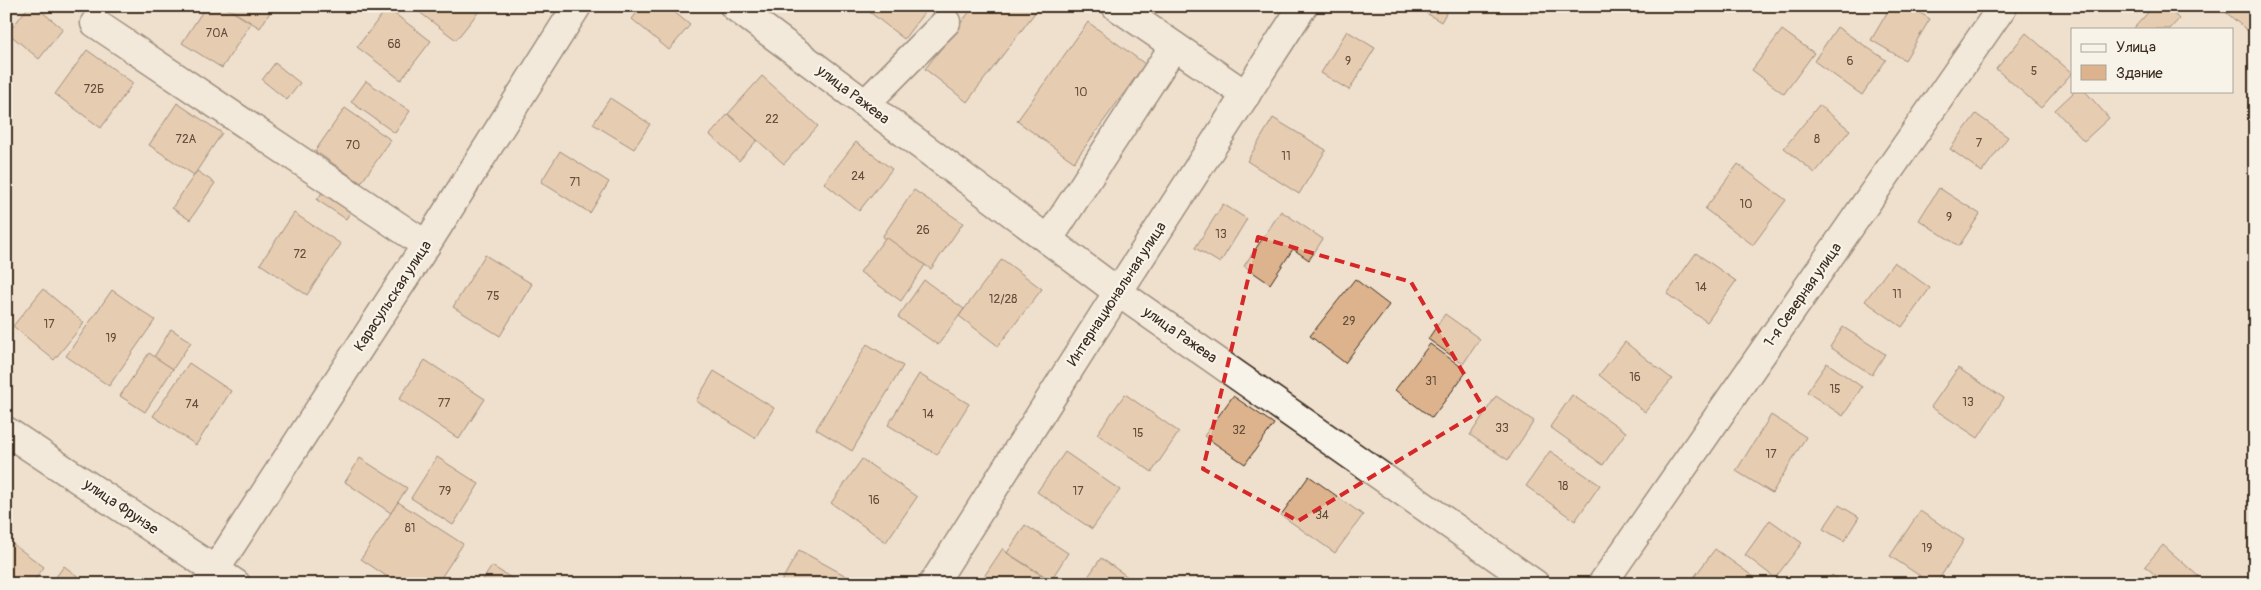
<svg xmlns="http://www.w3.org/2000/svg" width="2261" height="590" font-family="Pangolin,sans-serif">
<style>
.building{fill:#dcb38d;stroke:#3b2a1e}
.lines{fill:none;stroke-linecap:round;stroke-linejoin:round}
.minor-casing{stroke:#3b2a1e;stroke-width:31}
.major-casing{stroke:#3b2a1e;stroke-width:31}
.minor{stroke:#f7f3e8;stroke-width:28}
.major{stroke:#f7f3e8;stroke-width:28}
.marked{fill:none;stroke:#d62828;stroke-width:4;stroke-dasharray:10 6;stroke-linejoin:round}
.labels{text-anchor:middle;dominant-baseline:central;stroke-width:4.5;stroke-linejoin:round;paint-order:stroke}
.number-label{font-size:12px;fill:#634c3a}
.street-label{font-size:15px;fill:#3b2a1e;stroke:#f7f3e8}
</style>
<rect width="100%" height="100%" fill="#efe0cd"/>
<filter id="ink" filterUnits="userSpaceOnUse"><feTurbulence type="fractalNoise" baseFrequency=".02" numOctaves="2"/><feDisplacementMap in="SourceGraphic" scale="10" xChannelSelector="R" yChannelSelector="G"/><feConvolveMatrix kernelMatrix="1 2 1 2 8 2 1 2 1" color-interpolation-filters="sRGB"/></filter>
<g filter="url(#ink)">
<g class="building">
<polygon points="29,6 35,6 63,29 39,59 8,33"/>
<polygon points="206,6 224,6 251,23 222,68 182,43"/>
<polygon points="224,6 274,6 260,28"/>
<polygon points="416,6 476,6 480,10 456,40 414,8"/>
<polygon points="642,6 667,6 690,25 669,50 632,19"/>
<polygon points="862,6 929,6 904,39"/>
<polygon points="974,6 1040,6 967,102 925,69"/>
<polygon points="1415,6 1450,6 1441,22"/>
<polygon points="1521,6 1538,6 1532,14"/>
<polygon points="1891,6 1909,6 1930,19 1905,60 1871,40"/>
<polygon points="2154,6 2166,6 2179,19 2170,29 2133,29"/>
<polygon points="2224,6 2255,6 2255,37 2222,9"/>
<polygon points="387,8 431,41 401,80 357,47"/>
<polygon points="1088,22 1145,64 1074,162 1017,121"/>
<polygon points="1837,27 1886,60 1862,95 1814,61"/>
<polygon points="1782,30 1814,53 1784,94 1752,70"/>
<polygon points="1347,31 1375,48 1349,90 1321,73"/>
<polygon points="2026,33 2072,73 2041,108 1996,69"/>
<polygon points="87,50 133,83 101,128 55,94"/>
<polygon points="275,63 300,83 287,100 262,80"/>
<polygon points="762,76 818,126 784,164 728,114"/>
<polygon points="366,81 410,111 395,133 351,102"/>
<polygon points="2075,91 2085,91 2109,118 2084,141 2055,110"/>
<polygon points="610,98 650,124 634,149 593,124"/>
<polygon points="177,103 222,133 194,175 149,145"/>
<polygon points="1819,105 1850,130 1815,173 1784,148"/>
<polygon points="345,108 391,140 361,183 315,151"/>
<polygon points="728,114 757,140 739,161 710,135"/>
<polygon points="1976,114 2008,137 1982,172 1950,149"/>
<polygon points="1273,118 1326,150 1299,194 1247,161"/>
<polygon points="856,142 892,169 859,211 824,183"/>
<polygon points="560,151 609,182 590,213 541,182"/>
<polygon points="1738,164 1786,200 1753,245 1705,209"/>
<polygon points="197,171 215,183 190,220 172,208"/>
<polygon points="327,185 356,203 346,219 317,200"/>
<polygon points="1939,188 1980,214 1959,246 1919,220"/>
<polygon points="914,190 963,223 931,269 882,237"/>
<polygon points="1223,204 1247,219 1220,263 1195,248"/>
<polygon points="1281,211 1323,239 1309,260 1293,249 1270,284 1244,266"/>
<polygon points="294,213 341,244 307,295 260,264"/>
<polygon points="886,237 925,265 901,301 860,272"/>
<polygon points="1696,253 1736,281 1707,322 1667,294"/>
<polygon points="485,255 532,284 500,336 453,307"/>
<polygon points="1002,259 1042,289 998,346 959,316"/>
<polygon points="1894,262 1930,288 1902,327 1865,301"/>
<polygon points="1355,279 1389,305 1345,363 1310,336"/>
<polygon points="924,280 964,309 938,345 898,317"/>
<polygon points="43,289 84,323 54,360 13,326"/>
<polygon points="112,290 155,320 109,386 66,356"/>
<polygon points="1445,314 1480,339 1463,364 1428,339"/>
<polygon points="1843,327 1885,354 1872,375 1830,347"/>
<polygon points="171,329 191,342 173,369 154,357"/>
<polygon points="1625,342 1672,379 1645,412 1599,375"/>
<polygon points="867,344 903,366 852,451 816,429"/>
<polygon points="1430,344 1467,371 1432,418 1395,390"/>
<polygon points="149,353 173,369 145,412 120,396"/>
<polygon points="425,360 485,399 459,439 399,399"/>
<polygon points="189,363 231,391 196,445 153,416"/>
<polygon points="1827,363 1862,387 1843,416 1807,392"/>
<polygon points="1958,368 2004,398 1978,438 1931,407"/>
<polygon points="714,371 774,408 755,438 696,401"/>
<polygon points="919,374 969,404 937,455 888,425"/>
<polygon points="1125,394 1179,432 1152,472 1097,434"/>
<polygon points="1572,395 1626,432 1603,465 1550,427"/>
<polygon points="1233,396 1274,424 1245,464 1204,436"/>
<polygon points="1496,396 1534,421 1508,460 1470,435"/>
<polygon points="1771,415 1806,437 1772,493 1736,471"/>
<polygon points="1550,451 1600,485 1575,521 1526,486"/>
<polygon points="1065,452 1120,490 1092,529 1037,492"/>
<polygon points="437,457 479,484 453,525 411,498"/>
<polygon points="360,458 407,488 391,513 345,482"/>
<polygon points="862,459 917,497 886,542 831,503"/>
<polygon points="1309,476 1363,515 1335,553 1281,515"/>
<polygon points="398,502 463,544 437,584 398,584 361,559"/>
<polygon points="1839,505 1859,517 1844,541 1823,529"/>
<polygon points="1920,511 1964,540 1936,584 1932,584 1890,556"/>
<polygon points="1770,520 1802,543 1775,578 1745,555"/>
<polygon points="1025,525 1068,553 1051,580 1007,553"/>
<polygon points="6,539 44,567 32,584 6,582"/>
<polygon points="2163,545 2207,584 2165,584 2145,566"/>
<polygon points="1003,548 1007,553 1055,584 979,584"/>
<polygon points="1715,549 1758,580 1755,584 1689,584"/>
<polygon points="799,550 859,583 859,584 785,584 781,582"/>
<polygon points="1101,558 1138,584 1083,584"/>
<polygon points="64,566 88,584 51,584"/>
<polygon points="492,566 521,584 480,584"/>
<polygon points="1832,575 1843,584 1825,584"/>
<polygon points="619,576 630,584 613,584"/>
<polygon points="1448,578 1455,584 1444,584"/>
</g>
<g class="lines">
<defs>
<g id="minor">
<polyline points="734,6 1118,292 1535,584"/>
<polyline points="1116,6 1246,95"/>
<polyline points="95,23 426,245"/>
<polyline points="865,104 946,22"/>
<polyline points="1048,240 1174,46"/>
<polyline points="6,431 236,584"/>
<polyline points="206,584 426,245 577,6"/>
<polyline points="1602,584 2003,6"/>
</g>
<polyline id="major" points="933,584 1118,292 1303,6"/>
</defs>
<use href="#minor" class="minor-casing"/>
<use href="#major" class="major-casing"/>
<use href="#minor" class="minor"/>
<use href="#major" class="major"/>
</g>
</g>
<path d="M0 0H2261V590H0ZM1258 237 1411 282 1484 409 1298 521 1203 469Z" fill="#efe0cd" fill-opacity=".55" fill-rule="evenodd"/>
<path class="marked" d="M1258 237 1411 282 1484 409 1298 521 1203 469Z"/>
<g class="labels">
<g class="number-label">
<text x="217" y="33">70А</text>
<text x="394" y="44">68</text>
<text x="1348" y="61">9</text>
<text x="1850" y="61">6</text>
<text x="2034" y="71">5</text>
<text x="94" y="89">72Б</text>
<text x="1081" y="92">10</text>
<text x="772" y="119">22</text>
<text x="186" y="139">72А</text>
<text x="1817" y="139">8</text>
<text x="1979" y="143">7</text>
<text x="353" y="145">70</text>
<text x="1286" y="156">11</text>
<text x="858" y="176">24</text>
<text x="575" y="182">71</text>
<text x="1746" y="204">10</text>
<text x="1949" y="217">9</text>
<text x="923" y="230">26</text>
<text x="1221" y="234">13</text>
<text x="300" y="254">72</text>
<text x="1701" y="287">14</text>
<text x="1897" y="294">11</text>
<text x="493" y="296">75</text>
<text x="1003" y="299">12/28</text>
<text x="1349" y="321">29</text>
<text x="49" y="324">17</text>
<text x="111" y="338">19</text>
<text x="1635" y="377">16</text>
<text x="1431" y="381">31</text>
<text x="1835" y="389">15</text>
<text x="1968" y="402">13</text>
<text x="444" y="403">77</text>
<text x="192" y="404">74</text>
<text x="928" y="414">14</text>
<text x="1502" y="428">33</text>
<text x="1239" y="430">32</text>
<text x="1138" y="433">15</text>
<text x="1771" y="454">17</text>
<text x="1563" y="486">18</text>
<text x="445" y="491">79</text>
<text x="1078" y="491">17</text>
<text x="874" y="500">16</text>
<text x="1322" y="515">34</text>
<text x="410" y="528">81</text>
<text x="1927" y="548">19</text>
</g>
<g class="street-label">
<text transform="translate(853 95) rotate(37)">улица Ражева</text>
<text transform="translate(1117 294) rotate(-57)">Интернациональная улица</text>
<text transform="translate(1803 295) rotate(-55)">1-я Северная улица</text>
<text transform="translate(393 296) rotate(-57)">Карасульская улица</text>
<text transform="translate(1180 335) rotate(35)">улица Ражева</text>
<text transform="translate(121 507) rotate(34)">улица Фрунзе</text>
</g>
</g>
<rect width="2261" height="590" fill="none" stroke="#f7f3e8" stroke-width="25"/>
<rect x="12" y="12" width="2236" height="565" fill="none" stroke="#3b2a1e" stroke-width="2" filter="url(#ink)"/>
<rect x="2071" y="28" width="162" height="65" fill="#f7f3e8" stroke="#aca397"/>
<rect x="2081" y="44" width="25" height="8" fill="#f7f3e8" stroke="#aca397"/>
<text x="2116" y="52" font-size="15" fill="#3b2a1e">Улица</text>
<rect x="2081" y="65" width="25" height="15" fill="#dcb38d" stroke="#aca397"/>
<text x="2116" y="78" font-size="15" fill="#3b2a1e">Здание</text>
</svg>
